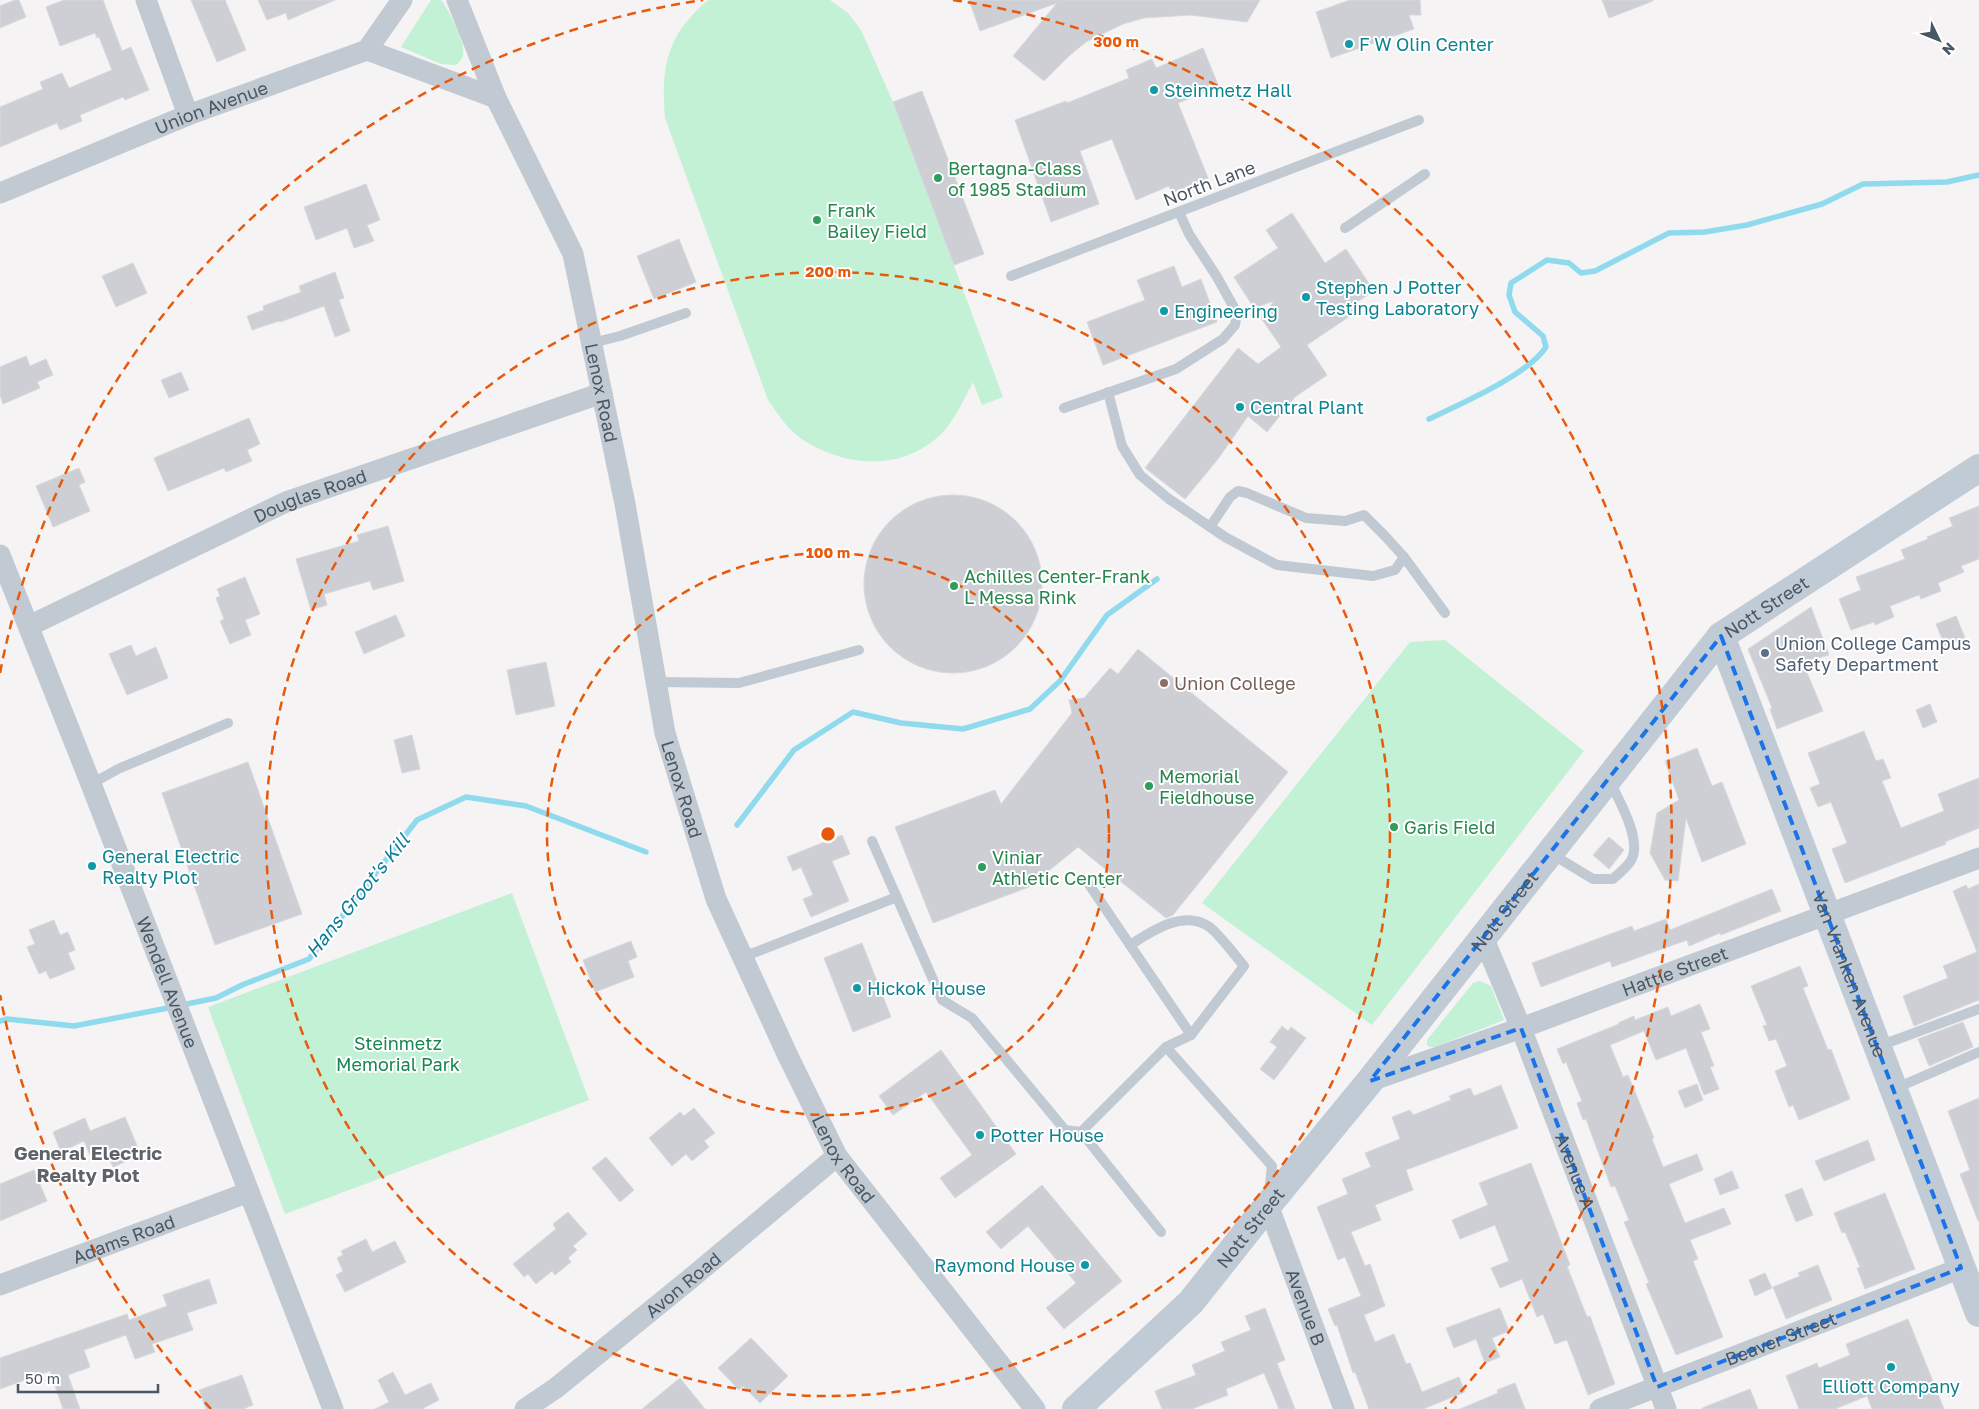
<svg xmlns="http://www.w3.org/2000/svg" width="1979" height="1409" font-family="'Golos Text',sans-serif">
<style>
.green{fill:#c3f1d5}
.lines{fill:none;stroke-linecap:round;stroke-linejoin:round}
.stream{stroke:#90daee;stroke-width:5.5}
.building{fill:#cdcfd5;stroke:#d7d9de}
.lane{stroke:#c1cad2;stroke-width:10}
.street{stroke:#c1cad2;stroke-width:21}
.secondary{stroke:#c1cbd6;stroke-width:28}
.marked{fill:none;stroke:#1a73e8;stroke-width:4;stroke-dasharray:10 6;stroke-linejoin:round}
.ring{fill:none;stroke:#e8590c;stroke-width:2.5;stroke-dasharray:9 6}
.culture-dot{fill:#0f9aa8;stroke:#fff;stroke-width:2}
.leisure-dot{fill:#2e9e5b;stroke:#fff;stroke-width:2}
.service-dot{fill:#5c6f8a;stroke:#fff;stroke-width:2}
.education-dot{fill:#8d6e63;stroke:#fff;stroke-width:2}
.labels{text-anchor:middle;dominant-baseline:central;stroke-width:4;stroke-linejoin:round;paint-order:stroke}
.culture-label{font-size:18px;fill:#0d838f;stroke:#fff;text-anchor:start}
.street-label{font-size:18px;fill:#4a5661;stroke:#fff}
.leisure-label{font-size:18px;fill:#27864d;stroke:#fff;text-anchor:start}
.service-label{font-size:18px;fill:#4e5e75;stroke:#fff;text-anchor:start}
.education-label{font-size:18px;fill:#785e54;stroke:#fff;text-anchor:start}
.park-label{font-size:18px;fill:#17864f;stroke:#fff}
.water-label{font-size:19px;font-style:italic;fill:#0c7c9b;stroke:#fff}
.neighbourhood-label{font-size:19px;font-weight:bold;fill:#5f6368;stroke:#fff}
.centre{fill:#e8590c;stroke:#fff;stroke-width:2.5}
.ring-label{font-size:15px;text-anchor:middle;font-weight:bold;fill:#e8590c;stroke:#fff;stroke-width:4;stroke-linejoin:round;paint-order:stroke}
</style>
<rect width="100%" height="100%" fill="#f5f3f3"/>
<g class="green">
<path d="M431 0H441C449 10 466 43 463 56 462 59 459 62 456 65L441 64 401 47Z"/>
<path d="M709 0H830L848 13 861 30 893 102 1003 397 982 405 973 382C964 399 955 420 941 434 902 472 846 467 803 440 788 430 778 414 768 400L665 118C662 82 663 48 689 19 695 12 701 5 709 0Z"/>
<polygon points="1445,640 1584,751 1372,1025 1202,903 1410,642"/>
<polygon points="512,893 589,1100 285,1214 208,1007"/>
<polygon points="1480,981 1491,986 1504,1020 1435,1047 1430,1047 1427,1045 1427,1040 1473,983"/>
</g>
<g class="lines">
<g class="stream">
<path d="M1429 419C1460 404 1528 375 1546 347L1543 336 1515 312 1509 295 1511 283 1547 260 1569 263 1581 273 1595 271 1669 233 1705 232 1747 225 1822 204 1863 184 1947 182 1979 175"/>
<polyline points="737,825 794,750 853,712 901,723 963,729 1030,709 1060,681 1107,615 1157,579"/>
<polyline points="182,1005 216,998 242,985 309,959 417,820 466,797 526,806 646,852"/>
<polyline points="0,1021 7,1019 74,1026 173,1007"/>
</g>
</g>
<g class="building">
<polygon points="15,0 19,0 26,17 0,28 0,6"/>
<polygon points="64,0 103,0 122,51 131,47 149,90 125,100 123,97 80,115 82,121 60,130 57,123 0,147 0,107 43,89 40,82 62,73 69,88 112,70 99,37 97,38 95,33 60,46 46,7"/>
<polygon points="191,0 225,0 246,50 217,62"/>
<polygon points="258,0 335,0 288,20 286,13 267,20"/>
<polygon points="969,0 1260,0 1247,22 1190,15 1144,18 1123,24 1086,42 1069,56 1044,81 1013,56 1057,3 980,31"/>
<polygon points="1350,0 1420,0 1421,15 1409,15 1414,29 1331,58 1316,12"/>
<polygon points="1602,0 1653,0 1653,1 1609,18"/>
<polygon points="1203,48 1219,87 1178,103 1208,178 1172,193 1169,186 1136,200 1112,139 1080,151 1099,204 1051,222 1015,120 1066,101 1067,103 1129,78 1126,70 1152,59 1156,68"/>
<polygon points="922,91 984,254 954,265 893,102"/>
<polygon points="366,184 380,220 367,225 374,241 354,248 347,228 316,240 304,207"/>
<polygon points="1292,213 1325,263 1346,249 1374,291 1355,303 1359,310 1307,345 1327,375 1295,397 1267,432 1248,416 1218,459 1185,499 1145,468 1238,348 1258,364 1281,347 1261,318 1274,301 1254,308 1234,277 1278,248 1266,230"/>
<polygon points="679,239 696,282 654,299 637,256"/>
<polygon points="133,263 147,293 116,307 102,276"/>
<polygon points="1174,266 1182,287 1201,279 1217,322 1103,365 1087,322 1145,300 1137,280"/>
<polygon points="335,272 344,298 339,300 350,331 335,337 324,306 280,322 279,321 252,330 247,316 264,310 263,306 301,292 299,286"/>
<polygon points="26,356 30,366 46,359 53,375 37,382 40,388 3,404 0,395 0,367"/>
<polygon points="181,372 189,390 169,398 161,380"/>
<polygon points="249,418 260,444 247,450 252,461 226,472 224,468 168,491 154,458"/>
<polygon points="79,468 85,482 79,485 90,511 53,527 36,486"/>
<circle cx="953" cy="584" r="89"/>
<polygon points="1979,506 1979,559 1961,566 1964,572 1938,583 1941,591 1921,599 1919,595 1890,606 1894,617 1875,625 1874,622 1851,630 1839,599 1861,590 1856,577 1905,559 1901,550 1928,539 1927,537 1953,526 1949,518"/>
<polygon points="388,526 404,581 373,590 370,581 324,594 327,605 311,610 296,559 359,541 357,535"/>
<polygon points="245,577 260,614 245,620 251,635 230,644 220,621 224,619 216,598 220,596 217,589"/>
<polygon points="1811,607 1829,655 1811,660 1815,667 1806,670 1823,711 1777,729 1770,709 1772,708 1748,649"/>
<polygon points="396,615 405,636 364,654 355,632"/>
<polygon points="1956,616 1965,638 1945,646 1936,624"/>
<polygon points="131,645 136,656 156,647 168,678 127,695 109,654"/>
<polygon points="1138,649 1288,772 1173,915 1166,918 1078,847 1029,887 933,923 895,827 995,790 1001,804 1072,713 1069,700 1084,698 1110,668 1118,674"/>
<polygon points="546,662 555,706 516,715 507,670"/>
<polygon points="1930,704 1937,722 1923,728 1916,710"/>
<polygon points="1864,731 1876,761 1883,759 1891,778 1882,781 1901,828 1944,811 1938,794 1979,778 1979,828 1945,842 1946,844 1845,883 1832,849 1847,843 1831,802 1818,807 1810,788 1820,784 1808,753"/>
<polygon points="412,735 420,769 402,773 394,740"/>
<polygon points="1697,748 1712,786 1722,782 1746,844 1702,862 1686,818 1678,881 1665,880 1650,853 1657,813 1679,800 1665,761"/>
<polygon points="248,762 302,914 215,945 162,793"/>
<polygon points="842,835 850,854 832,861 849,901 811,917 803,899 813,895 801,867 793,871 787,857"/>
<polygon points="1609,837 1624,850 1609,869 1593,855"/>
<polygon points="1979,884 1979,1000 1914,1026 1903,996 1948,978 1943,966 1977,952 1953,891 1966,885 1968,889"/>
<polygon points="1772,889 1781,911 1721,935 1720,933 1689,946 1687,940 1612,967 1610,961 1541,987 1532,963 1632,926 1634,931 1666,919 1670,930"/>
<polygon points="54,920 60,935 68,932 75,950 68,953 75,969 50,979 46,971 39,974 27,947 35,944 29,930"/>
<polygon points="631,941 637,957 628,961 634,977 595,992 583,960"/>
<polygon points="862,943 891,1017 853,1032 824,958"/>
<polygon points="1800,966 1808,986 1803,988 1828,1050 1831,1049 1850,1099 1799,1120 1793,1105 1789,1107 1775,1071 1787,1066 1776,1039 1769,1041 1763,1026 1767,1025 1751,986"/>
<polygon points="1700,1004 1710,1029 1701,1032 1714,1066 1710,1067 1719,1089 1704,1095 1686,1048 1656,1060 1644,1031 1610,1045 1623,1077 1628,1075 1654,1138 1652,1139 1663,1167 1697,1154 1703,1170 1669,1184 1685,1223 1724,1208 1731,1224 1690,1240 1698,1259 1693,1261 1723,1337 1676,1355 1646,1284 1649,1283 1624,1222 1629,1220 1615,1186 1611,1187 1586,1119 1583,1120 1577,1103 1582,1101 1566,1062 1563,1064 1557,1049 1619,1024 1618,1023 1634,1016 1635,1020 1668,1007 1671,1016"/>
<polygon points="1963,1022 1973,1047 1929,1066 1918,1039"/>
<polygon points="1282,1026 1288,1031 1291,1027 1306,1038 1274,1080 1260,1069 1277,1047 1270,1042"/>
<polygon points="941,1050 1016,1154 955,1198 940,1178 972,1155 926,1092 893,1115 879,1096"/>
<polygon points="1697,1084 1703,1100 1685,1108 1678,1091"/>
<polygon points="1501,1085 1518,1128 1406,1170 1413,1190 1375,1205 1381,1220 1351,1232 1365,1266 1370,1264 1385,1306 1364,1315 1375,1342 1394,1334 1406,1364 1410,1363 1422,1392 1459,1377 1465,1392 1423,1409 1369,1409 1355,1372 1353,1373 1337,1325 1335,1326 1328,1309 1361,1296 1345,1257 1338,1260 1317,1207 1348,1194 1342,1179 1371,1167 1365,1153 1400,1139 1392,1117 1410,1110 1413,1115 1451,1100 1449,1096 1470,1088 1474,1096"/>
<polygon points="1979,1098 1979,1221 1978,1221 1960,1174 1970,1170 1948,1111"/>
<polygon points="694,1108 715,1133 704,1141 709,1147 692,1161 686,1154 672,1166 649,1138 680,1112 684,1116"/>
<polygon points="125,1117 141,1155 113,1167 105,1148 90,1155 84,1141 61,1152 53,1132 85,1118 90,1131"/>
<polygon points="1868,1140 1875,1160 1824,1181 1815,1161"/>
<polygon points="606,1157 634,1190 620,1202 592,1168"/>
<polygon points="1531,1163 1570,1265 1567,1266 1587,1317 1590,1316 1615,1384 1588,1395 1567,1340 1555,1344 1543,1314 1537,1317 1522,1279 1500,1288 1491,1268 1509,1261 1495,1225 1460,1239 1452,1220 1488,1205 1479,1183"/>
<polygon points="34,1170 47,1201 0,1221 0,1184"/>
<polygon points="1732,1171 1739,1188 1720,1195 1714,1179"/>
<polygon points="1042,1185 1122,1281 1064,1329 1046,1308 1076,1283 1028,1226 1001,1249 986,1232"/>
<polygon points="1802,1188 1813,1215 1796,1222 1785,1195"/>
<polygon points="1885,1193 1915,1269 1865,1289 1857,1268 1860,1267 1845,1232 1842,1233 1834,1213"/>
<polygon points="568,1212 587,1234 573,1246 577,1250 568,1258 571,1262 555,1275 552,1271 536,1284 528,1274 524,1277 513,1264 556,1229 553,1224"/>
<polygon points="366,1239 372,1252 395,1241 406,1262 345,1292 336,1275 343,1271 337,1258 343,1255 341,1251"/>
<polygon points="1818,1265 1832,1300 1786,1319 1773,1287 1800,1276 1798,1273"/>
<polygon points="1765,1273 1772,1288 1755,1296 1749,1280"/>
<polygon points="209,1279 217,1303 187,1313 193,1330 152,1344 155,1352 135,1359 126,1335 84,1350 90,1367 68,1375 80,1409 63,1409 50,1371 0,1389 0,1358 127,1314 129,1320 167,1306 163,1295"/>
<polygon points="1265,1308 1285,1360 1277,1363 1295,1409 1279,1409 1264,1373 1226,1389 1228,1395 1192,1409 1162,1409 1155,1391 1196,1375 1192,1365 1225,1351 1221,1342 1251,1330 1245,1316"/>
<polygon points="1500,1308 1509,1331 1492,1338 1500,1357 1485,1363 1476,1339 1454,1348 1446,1328"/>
<polygon points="1908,1319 1944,1409 1872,1409 1867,1396 1835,1409 1799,1409 1786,1376 1817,1363 1819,1368 1850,1355 1846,1344"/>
<polygon points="751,1338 788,1376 760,1403 743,1386 739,1390 718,1368"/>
<polygon points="393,1372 405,1395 431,1383 439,1400 422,1409 375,1409 389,1402 378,1380"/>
<polygon points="242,1375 253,1405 243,1409 206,1409 199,1390"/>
<polygon points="680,1378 705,1409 642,1409"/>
<polygon points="1515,1383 1525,1409 1460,1409 1498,1393 1497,1390"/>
<polygon points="1750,1389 1758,1409 1702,1409 1702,1408"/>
</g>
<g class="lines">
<g class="lane">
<polyline points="1345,228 1425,174"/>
<polyline points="1011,276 1419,120"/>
<polyline points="592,343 620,336 686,313"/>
<polyline points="1108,392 1122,446 1140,475 1169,499 1225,537 1277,565 1373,576 1395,570 1404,557 1385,536 1364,515 1345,521 1306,518 1247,493 1238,491 1230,497 1210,527"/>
<polyline points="1064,408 1176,369 1223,339 1235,325 1237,313 1217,277 1189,234 1179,212"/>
<polyline points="1404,557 1445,613"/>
<polyline points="656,682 739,683 859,650"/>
<polyline points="91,784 118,769 228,723"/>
<polyline points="872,841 942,1000 972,1018 1065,1130 1081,1132 1166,1047 1272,1166 1269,1193"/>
<path d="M1550 853 1593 879H1613C1618 874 1626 868 1630 862 1644 843 1619 800 1610 782"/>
<polyline points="1086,880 1191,1035"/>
<path d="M1130 945C1152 931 1182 910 1208 926 1216 930 1237 958 1244 966L1191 1035 1166 1047"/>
<polyline points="743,957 897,897"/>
<polyline points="1879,1046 1979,1009"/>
<polyline points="1894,1089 1979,1052"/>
<polyline points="1081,1132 1161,1232"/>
</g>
<g class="street">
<polyline points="146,0 188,115"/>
<path id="s1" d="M457 0 496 98 573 254 625 504 665 733 716 899 788 1056 837 1156 1035 1409"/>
<polyline points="367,50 496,98"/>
<path id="s2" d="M0 193 188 115 367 50 402 0"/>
<path id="s3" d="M0 555 91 784 333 1409"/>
<path id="s4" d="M29 626 286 502 602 393"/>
<path id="s5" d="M1483 937 1521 1028 1666 1409"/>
<path id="s6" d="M1370 1081 1521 1028 1979 858"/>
<path id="s7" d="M1268 1205 1344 1409"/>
<path id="s8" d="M0 1285 249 1192"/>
<path id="s9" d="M525 1409 556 1388 690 1279 837 1156"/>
<path id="s10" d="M1600 1409 1961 1268"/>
</g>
<g class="secondary">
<path id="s11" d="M1721 636 1979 1313"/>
<path id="s12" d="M1076 1409 1191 1302 1268 1205 1370 1081 1721 636 1979 468"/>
</g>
</g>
<path class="marked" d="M1721 636 1961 1268 1657 1387 1521 1028 1370 1081Z"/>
<g class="ring">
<circle cx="828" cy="834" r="281"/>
<circle cx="828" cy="834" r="562"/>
<path d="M211 1409A843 843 0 0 1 0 995M0 673A843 843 0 0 1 703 0M953 0A843 843 0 0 1 1445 1409"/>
</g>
<g class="culture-dot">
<circle cx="1349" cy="44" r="5"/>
<circle cx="1154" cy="90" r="5"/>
<circle cx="1306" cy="297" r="5"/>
<circle cx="1164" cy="311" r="5"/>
<circle cx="1240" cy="407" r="5"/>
<circle cx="92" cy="866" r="5"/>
<circle cx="857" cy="988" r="5"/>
<circle cx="980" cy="1135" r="5"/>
<circle cx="1085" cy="1265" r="5"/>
<circle cx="1891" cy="1367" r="5"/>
</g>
<g class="leisure-dot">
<circle cx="938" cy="178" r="5"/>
<circle cx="817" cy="220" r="5"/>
<circle cx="954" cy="586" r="5"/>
<circle cx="1149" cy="786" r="5"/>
<circle cx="1394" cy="827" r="5"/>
<circle cx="982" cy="867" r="5"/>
</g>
<circle class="service-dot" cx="1765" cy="653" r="5"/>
<circle class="education-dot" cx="1164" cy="683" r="5"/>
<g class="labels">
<g class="culture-label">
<text x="1359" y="44">F W Olin Center</text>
<text x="1164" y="90">Steinmetz Hall</text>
<text x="1316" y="287">Stephen J Potter<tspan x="1316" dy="21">Testing Laboratory</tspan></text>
<text x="1174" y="311">Engineering</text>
<text x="1250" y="407">Central Plant</text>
<text x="102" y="856">General Electric<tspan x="102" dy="21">Realty Plot</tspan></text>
<text x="867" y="988">Hickok House</text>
<text x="990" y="1135">Potter House</text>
<text x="1075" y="1265" text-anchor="end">Raymond House</text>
<text x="1891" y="1386" text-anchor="middle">Elliott Company</text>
</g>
<g class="street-label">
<text stroke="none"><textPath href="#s2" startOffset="228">Union Avenue</textPath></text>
<text transform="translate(1209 183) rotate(-21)">North Lane</text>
<text stroke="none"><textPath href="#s1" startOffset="421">Lenox Road</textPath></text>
<text stroke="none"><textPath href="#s4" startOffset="310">Douglas Road</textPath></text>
<text stroke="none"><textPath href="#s12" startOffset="1062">Nott Street</textPath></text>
<text stroke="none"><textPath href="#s1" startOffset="826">Lenox Road</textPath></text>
<text stroke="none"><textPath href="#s12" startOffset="658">Nott Street</textPath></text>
<text stroke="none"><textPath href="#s6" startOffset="324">Hattie Street</textPath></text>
<text stroke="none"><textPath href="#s11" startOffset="362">Van Vranken Avenue</textPath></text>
<text stroke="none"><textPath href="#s3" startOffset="459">Wendell Avenue</textPath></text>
<text stroke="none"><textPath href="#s1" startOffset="1231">Lenox Road</textPath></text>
<text stroke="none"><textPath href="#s5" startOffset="252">Avenue A</textPath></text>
<text stroke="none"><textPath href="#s12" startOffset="252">Nott Street</textPath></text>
<text stroke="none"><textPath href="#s8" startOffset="132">Adams Road</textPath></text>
<text stroke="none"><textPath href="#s9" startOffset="201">Avon Road</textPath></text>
<text stroke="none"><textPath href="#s7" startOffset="109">Avenue B</textPath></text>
<text stroke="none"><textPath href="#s10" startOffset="194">Beaver Street</textPath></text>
</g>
<g class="leisure-label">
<text x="948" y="168">Bertagna-Class<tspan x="948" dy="21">of 1985 Stadium</tspan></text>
<text x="827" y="210">Frank<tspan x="827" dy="21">Bailey Field</tspan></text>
<text x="964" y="576">Achilles Center-Frank<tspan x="964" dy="21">L Messa Rink</tspan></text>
<text x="1159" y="776">Memorial<tspan x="1159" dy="21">Fieldhouse</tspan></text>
<text x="1404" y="827">Garis Field</text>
<text x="992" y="857">Viniar<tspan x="992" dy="21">Athletic Center</tspan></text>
</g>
<g class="service-label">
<text x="1775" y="643">Union College Campus<tspan x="1775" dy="21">Safety Department</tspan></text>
</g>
<g class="education-label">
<text x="1174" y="683">Union College</text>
</g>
<g class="park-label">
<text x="398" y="1043">Steinmetz<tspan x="398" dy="21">Memorial Park</tspan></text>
</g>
<g class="water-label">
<text transform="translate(357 895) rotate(-51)">Hans Groot's Kill</text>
</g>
<g class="neighbourhood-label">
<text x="88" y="1152">General Electric<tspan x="88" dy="22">Realty Plot</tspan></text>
</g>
</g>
<circle cx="828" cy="834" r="8" class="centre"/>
<g class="ring-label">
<text x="1116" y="47">300 m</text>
<text x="828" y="277">200 m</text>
<text x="828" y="558">100 m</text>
</g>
<g transform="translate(1939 40) rotate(133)" stroke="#ffffff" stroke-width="4" paint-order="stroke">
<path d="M0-4L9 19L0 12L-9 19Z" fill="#4a5661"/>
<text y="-8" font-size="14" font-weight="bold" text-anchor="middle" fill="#4a5661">N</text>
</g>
<path d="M18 1384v8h140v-8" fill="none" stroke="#4a5661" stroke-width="2.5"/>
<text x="25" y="1384" font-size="15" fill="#4a5661" stroke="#ffffff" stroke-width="4" paint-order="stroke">50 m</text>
</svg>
